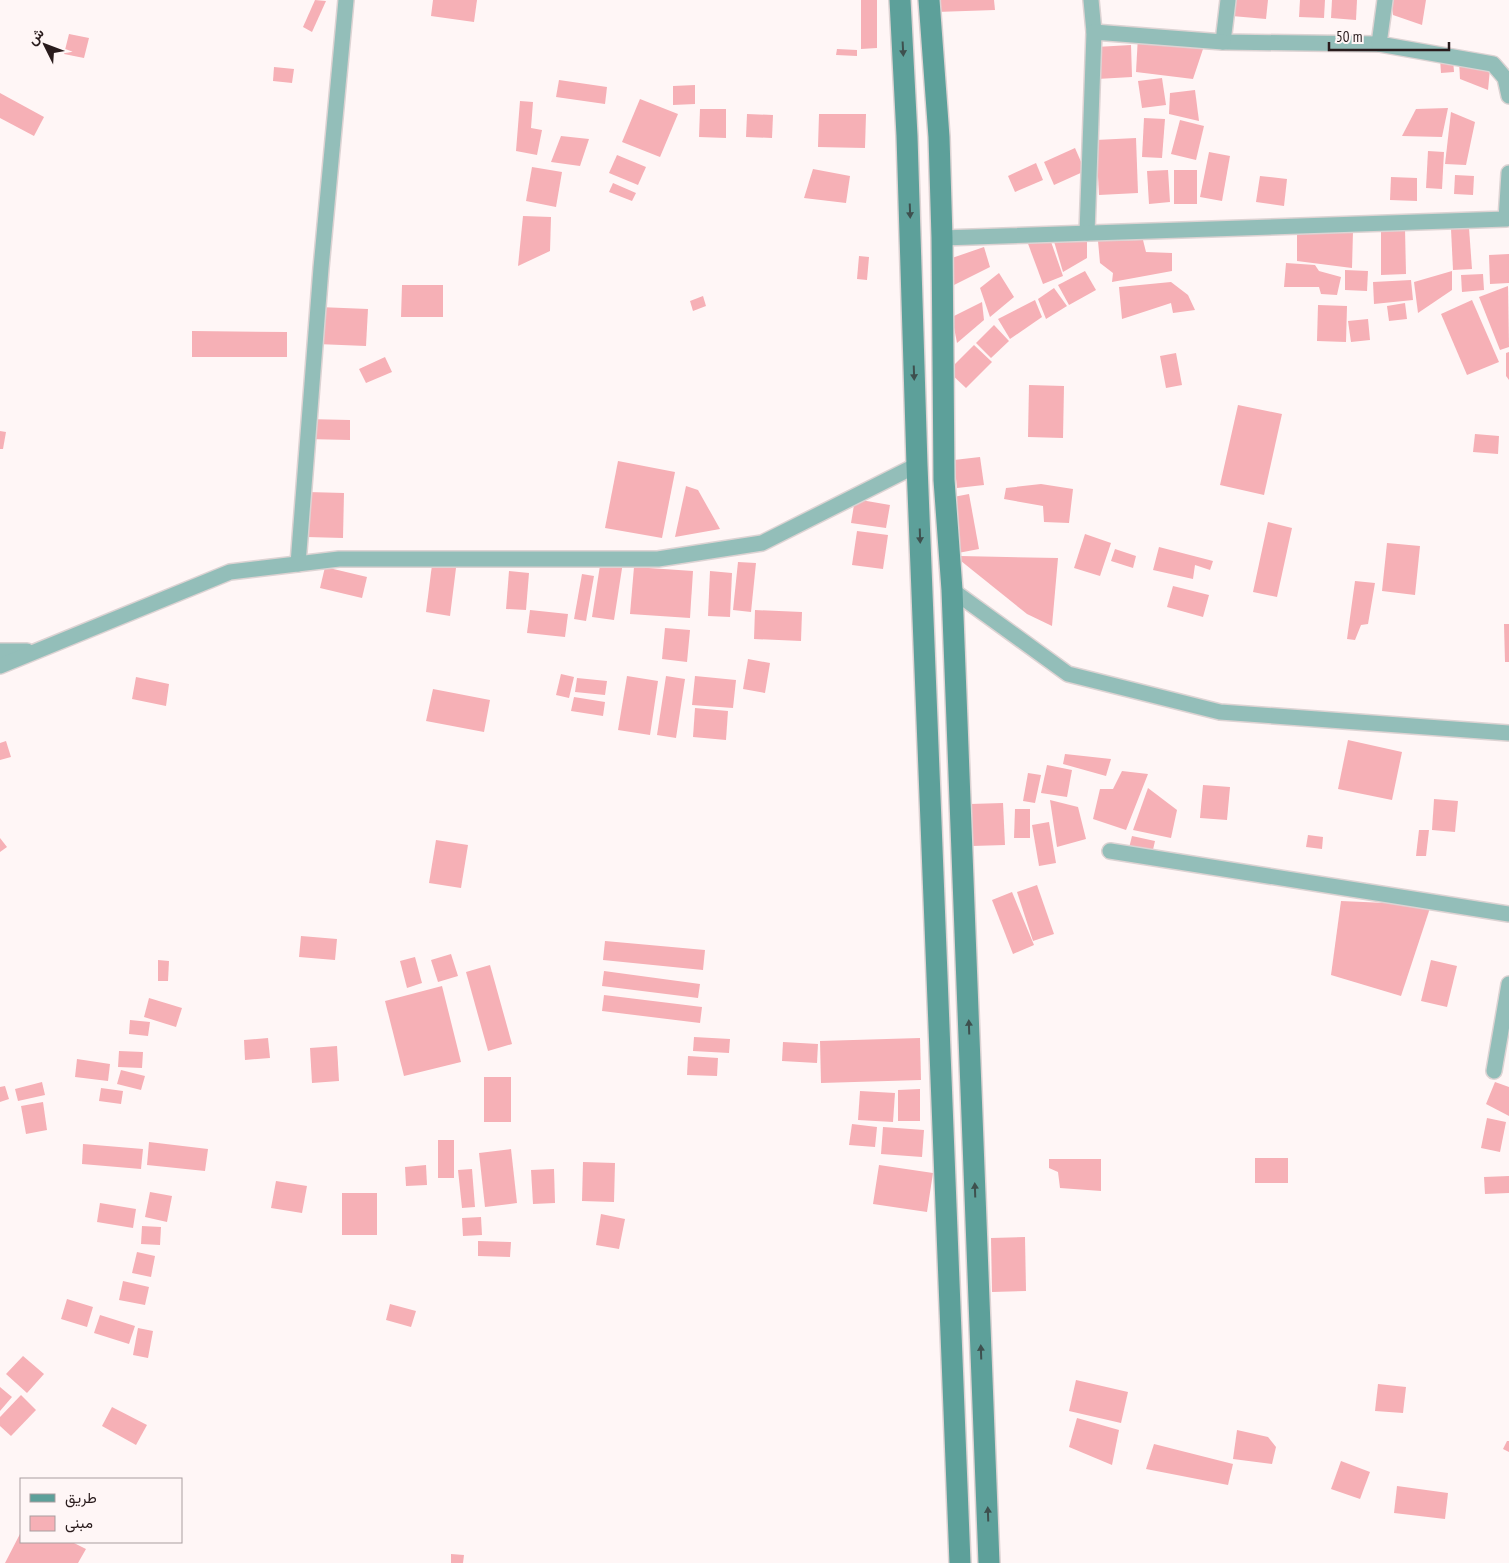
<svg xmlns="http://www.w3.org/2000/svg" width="1509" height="1563" font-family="'PT Sans Narrow',Vazirmatn,sans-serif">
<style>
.building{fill:#f6b0b6}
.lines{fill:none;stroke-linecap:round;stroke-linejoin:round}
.minor-casing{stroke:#ddd3d3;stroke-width:18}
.secondary-casing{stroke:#ddd3d3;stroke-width:24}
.minor{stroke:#93beb9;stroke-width:15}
.secondary{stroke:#5da09a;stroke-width:21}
.oneway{fill:#3e504e}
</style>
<rect width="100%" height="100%" fill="#fff6f6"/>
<g class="building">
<polygon points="315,0 326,1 312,32 303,27"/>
<polygon points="433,0 477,0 474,22 431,16"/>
<polygon points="861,0 877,0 877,48 861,49"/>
<polygon points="936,0 994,0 995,10 936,12"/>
<polygon points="1234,0 1268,0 1266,19 1232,16"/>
<polygon points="1300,0 1325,0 1324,18 1299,17"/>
<polygon points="1332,0 1357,0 1356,20 1331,18"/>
<polygon points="1391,0 1426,0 1422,25 1393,15"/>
<polygon points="69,34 89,38 84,58 64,54"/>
<polygon points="1138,36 1204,46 1193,79 1136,72"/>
<polygon points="1131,45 1132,77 1097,79 1096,47"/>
<polygon points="837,49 857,50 857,56 836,55"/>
<polygon points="1453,58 1454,72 1441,73 1440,59"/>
<polygon points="1459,61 1490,69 1488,90 1460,79"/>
<polygon points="274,67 294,69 292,83 273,81"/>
<polygon points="1162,78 1166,105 1142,108 1138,81"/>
<polygon points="559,80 607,87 605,104 556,97"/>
<polygon points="695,85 695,104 673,105 673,86"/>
<polygon points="1195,90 1199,121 1169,114 1170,93"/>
<polygon points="0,93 44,117 34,136 0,118"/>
<polygon points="640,99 678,114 660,157 622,142"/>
<polygon points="520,101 533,102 531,128 542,130 537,155 516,151"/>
<polygon points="1448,108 1442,137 1402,136 1416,109"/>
<polygon points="700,109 726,109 726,138 699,137"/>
<polygon points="1451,112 1475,122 1466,165 1445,164"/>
<polygon points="747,114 773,115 772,138 746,137"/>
<polygon points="819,114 866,114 865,148 818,147"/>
<polygon points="1144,118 1165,119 1162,158 1142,157"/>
<polygon points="1180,120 1204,126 1196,160 1171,154"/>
<polygon points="561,136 589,139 580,166 551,162"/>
<polygon points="1136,138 1138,193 1099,195 1096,140"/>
<polygon points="1075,148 1085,171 1054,185 1044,162"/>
<polygon points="1428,151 1444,152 1442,189 1426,188"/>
<polygon points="1209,152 1230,156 1222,201 1200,197"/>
<polygon points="617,155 646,167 638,185 609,173"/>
<polygon points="1036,163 1043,180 1015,192 1008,176"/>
<polygon points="532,167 562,172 556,207 526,201"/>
<polygon points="813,169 850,176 846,203 804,198"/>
<polygon points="1168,170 1170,202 1149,204 1147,171"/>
<rect x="1174" y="170" width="23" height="34"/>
<polygon points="1455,175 1474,176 1473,195 1454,194"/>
<polygon points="1260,176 1287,179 1284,206 1256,202"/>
<polygon points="1391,177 1417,178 1417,201 1390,200"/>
<polygon points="613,183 636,193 632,201 609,192"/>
<polygon points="523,216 551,217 550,251 518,266"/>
<polygon points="1381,228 1405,228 1406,274 1381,275"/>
<polygon points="1469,228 1472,269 1453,270 1451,229"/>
<polygon points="1297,231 1353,231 1352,268 1297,261"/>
<polygon points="1087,235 1087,258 1063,272 1053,238"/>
<polygon points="1049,236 1063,276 1043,284 1027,241"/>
<polygon points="1143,240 1146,252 1172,253 1172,271 1112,282 1113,273 1100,263 1098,241"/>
<polygon points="984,247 990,267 950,287 952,258"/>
<polygon points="1509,254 1509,283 1490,284 1489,255"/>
<polygon points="859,256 869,257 867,280 857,279"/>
<polygon points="1286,263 1315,265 1319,271 1341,277 1337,295 1321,294 1319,287 1284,287"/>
<polygon points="1345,270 1368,271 1367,291 1345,290"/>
<polygon points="1085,271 1096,290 1069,305 1058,285"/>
<polygon points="1452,271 1452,290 1418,313 1414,282"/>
<polygon points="999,273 1014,297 990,317 980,288"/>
<polygon points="1483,274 1484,290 1462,292 1461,275"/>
<polygon points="1411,280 1413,300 1374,304 1373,282"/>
<polygon points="1171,282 1188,295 1195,310 1173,313 1171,303 1122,319 1119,287"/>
<polygon points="402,285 443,285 443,317 401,317"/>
<polygon points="1508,286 1509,347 1500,350 1479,297"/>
<polygon points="1054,288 1067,306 1046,319 1038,299"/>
<polygon points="703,296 706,306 693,311 690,301"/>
<polygon points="1035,300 1042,317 1010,339 998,319"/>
<polygon points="1472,300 1499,362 1467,375 1441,314"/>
<polygon points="982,302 984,320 957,343 952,317"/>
<polygon points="1405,303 1407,319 1389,321 1387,306"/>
<polygon points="1318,305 1347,306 1346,342 1317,341"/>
<polygon points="319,307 368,309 366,346 317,344"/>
<polygon points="1368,319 1370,340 1351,342 1348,321"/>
<polygon points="994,325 1009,341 991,358 976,343"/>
<polygon points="192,331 287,332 287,357 192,357"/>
<polygon points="974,345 992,362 966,388 948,371"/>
<polygon points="1509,352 1509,380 1506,376 1506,353"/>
<polygon points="1176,353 1182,385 1166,388 1160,356"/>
<polygon points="385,357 392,372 366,383 359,369"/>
<polygon points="1029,385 1064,386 1063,438 1028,437"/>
<polygon points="1238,405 1282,414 1264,495 1220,485"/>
<polygon points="307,419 350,420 350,440 306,439"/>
<polygon points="0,431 6,432 3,449 0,449"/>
<polygon points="1475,434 1499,436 1498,454 1473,452"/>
<polygon points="980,457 984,485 957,488 954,460"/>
<polygon points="618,461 675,472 662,538 605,528"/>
<polygon points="1041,484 1073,489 1069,523 1044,522 1043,506 1004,499 1006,488"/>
<polygon points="686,486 698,490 720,529 675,537"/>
<polygon points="308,492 344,493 343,538 307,537"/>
<polygon points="969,494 979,549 958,553 948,498"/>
<polygon points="855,499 890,505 886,528 851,523"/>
<polygon points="1268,522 1292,528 1277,597 1253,592"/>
<polygon points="857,531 888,535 883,569 852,565"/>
<polygon points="1085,534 1111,543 1100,576 1074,568"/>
<polygon points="1387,543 1420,546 1415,595 1382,591"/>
<polygon points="1159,547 1213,561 1210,570 1195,565 1193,579 1153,570"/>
<polygon points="1115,549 1136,556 1133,568 1111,561"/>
<polygon points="960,556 1058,558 1052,626 1027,614 961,561"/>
<polygon points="433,557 457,560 450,616 426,612"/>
<polygon points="601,559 623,562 614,620 592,617"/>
<polygon points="738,562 756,563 751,612 733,610"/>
<polygon points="325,567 367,577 362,598 320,588"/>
<polygon points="634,567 693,571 690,618 630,614"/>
<polygon points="509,571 529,573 526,610 506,609"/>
<polygon points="710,571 732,573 730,617 708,616"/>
<polygon points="582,574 594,576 586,621 574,619"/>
<polygon points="1355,581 1375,583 1368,624 1361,625 1355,640 1347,639"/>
<polygon points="1173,586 1209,595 1203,617 1167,607"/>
<polygon points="530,610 568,614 565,637 527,633"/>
<polygon points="755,610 802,612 801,641 754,639"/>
<polygon points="1504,624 1509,624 1509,662 1505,662"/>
<polygon points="665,628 690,630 687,662 662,659"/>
<polygon points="748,659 770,663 765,693 743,689"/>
<polygon points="561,674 574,677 569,698 556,695"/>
<polygon points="627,676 658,681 650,735 618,730"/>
<polygon points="666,676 685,679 676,738 657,735"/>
<polygon points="695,676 736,680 733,708 692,705"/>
<polygon points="136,677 169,684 166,706 132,699"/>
<polygon points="577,678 607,681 605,695 575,692"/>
<polygon points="433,689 490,700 484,732 426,721"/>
<polygon points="574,697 605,702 603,716 571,711"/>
<polygon points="695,708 728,711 726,740 693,737"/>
<polygon points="1348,740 1402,752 1392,800 1338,789"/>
<polygon points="6,741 11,757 0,760 0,743"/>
<polygon points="1065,754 1111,759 1106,776 1063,764"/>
<polygon points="1047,765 1072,770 1067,797 1041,793"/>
<polygon points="1122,771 1148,774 1126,830 1093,819 1100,789 1113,789"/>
<polygon points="1028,773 1041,775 1035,803 1023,801"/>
<polygon points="1203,785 1230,787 1227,820 1200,818"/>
<polygon points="1148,788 1177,810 1171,838 1133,830"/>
<polygon points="1434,799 1458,801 1455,832 1432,830"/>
<polygon points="1050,800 1078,807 1086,839 1057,847"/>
<polygon points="1003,803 1005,845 972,846 970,804"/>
<polygon points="1015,809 1030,809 1030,838 1014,838"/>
<polygon points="1049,822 1056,863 1039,866 1032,825"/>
<polygon points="1419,830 1429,830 1426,856 1416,856"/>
<polygon points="1308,835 1323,837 1322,849 1306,847"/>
<polygon points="1132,836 1155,841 1152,854 1129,848"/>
<polygon points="0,838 7,847 0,852"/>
<polygon points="436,840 468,845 461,888 429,883"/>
<polygon points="1037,885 1054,934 1033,941 1017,892"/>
<polygon points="1012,892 1034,945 1013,954 992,900"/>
<polygon points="1341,901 1431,905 1401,996 1331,975"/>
<polygon points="301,936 337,939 335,960 299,957"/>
<polygon points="605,941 705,950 703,970 603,960"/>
<polygon points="451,954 458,976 438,982 431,960"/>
<polygon points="415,957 422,983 407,988 400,961"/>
<polygon points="158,960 169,961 168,981 158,981"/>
<polygon points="1431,960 1457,966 1447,1007 1421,1001"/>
<polygon points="490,965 512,1044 488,1051 466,972"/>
<polygon points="604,971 700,984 698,998 602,986"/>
<polygon points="442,986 461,1062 404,1076 385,1001"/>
<polygon points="604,995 702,1007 700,1023 602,1011"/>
<polygon points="149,998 182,1008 176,1027 144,1017"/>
<polygon points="130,1020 150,1022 148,1036 129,1034"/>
<polygon points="694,1037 730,1039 729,1053 693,1051"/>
<polygon points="268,1038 270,1058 245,1060 244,1040"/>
<polygon points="920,1038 921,1080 821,1083 820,1041"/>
<polygon points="783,1042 818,1044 817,1063 782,1061"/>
<polygon points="337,1046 339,1081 312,1083 310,1048"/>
<polygon points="119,1051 143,1052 142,1068 118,1067"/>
<polygon points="688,1056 718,1058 717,1076 687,1075"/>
<polygon points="77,1059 110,1064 108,1081 75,1077"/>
<polygon points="121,1070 145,1076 141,1090 117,1084"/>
<rect x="484" y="1077" width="27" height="45"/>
<polygon points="42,1082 45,1095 18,1101 15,1089"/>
<polygon points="1495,1082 1509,1087 1509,1116 1486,1104"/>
<polygon points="5,1086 9,1099 0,1102 0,1087"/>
<polygon points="101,1088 123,1091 121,1104 99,1101"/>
<polygon points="920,1089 920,1121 898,1121 898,1090"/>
<polygon points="860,1091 895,1093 893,1122 858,1120"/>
<polygon points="43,1102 47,1130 26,1134 21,1106"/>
<polygon points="1487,1118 1506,1122 1500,1152 1481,1148"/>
<polygon points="852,1124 877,1127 875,1147 849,1145"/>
<polygon points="883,1127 924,1130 922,1157 881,1154"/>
<rect x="438" y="1140" width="16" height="38"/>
<polygon points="149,1142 208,1149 205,1171 147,1165"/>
<polygon points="83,1144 143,1149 141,1169 82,1164"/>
<polygon points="511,1149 517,1203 485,1207 479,1153"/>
<rect x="1255" y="1158" width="33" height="25"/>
<polygon points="1049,1159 1101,1159 1101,1191 1060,1188 1058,1172 1049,1168"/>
<polygon points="583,1162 615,1163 614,1202 582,1201"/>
<polygon points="426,1165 427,1185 406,1186 405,1167"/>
<polygon points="879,1165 933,1173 927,1212 873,1204"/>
<polygon points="472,1169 475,1207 462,1208 458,1170"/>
<polygon points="554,1169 555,1203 533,1204 531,1170"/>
<polygon points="1509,1176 1509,1193 1485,1194 1484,1177"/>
<polygon points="276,1181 307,1186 302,1213 271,1208"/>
<polygon points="150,1192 172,1196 167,1222 145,1217"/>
<rect x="342" y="1193" width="35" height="42"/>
<polygon points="100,1203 136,1209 133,1228 97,1222"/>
<polygon points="601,1214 625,1219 619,1249 596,1245"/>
<polygon points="481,1217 482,1235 463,1236 462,1218"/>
<polygon points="142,1226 161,1227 160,1245 141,1244"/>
<polygon points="1025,1237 1026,1291 992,1292 991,1238"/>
<polygon points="478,1241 511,1242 510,1257 478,1256"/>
<polygon points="137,1252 155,1256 151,1277 132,1273"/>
<polygon points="123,1281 149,1287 145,1305 119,1300"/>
<polygon points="67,1299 93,1307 87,1327 61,1319"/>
<polygon points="390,1304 416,1311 411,1327 386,1320"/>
<polygon points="100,1315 135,1326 129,1344 94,1333"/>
<polygon points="138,1328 153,1331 148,1358 133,1355"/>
<polygon points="23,1356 44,1374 27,1393 6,1374"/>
<polygon points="1076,1380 1128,1392 1121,1423 1069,1411"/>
<polygon points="1378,1384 1406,1387 1403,1413 1375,1411"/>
<polygon points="0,1387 12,1397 0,1411"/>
<polygon points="21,1395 36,1410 11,1436 0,1426 0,1417"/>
<polygon points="112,1407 147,1425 136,1445 102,1426"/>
<polygon points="1077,1418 1119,1430 1112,1465 1069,1447"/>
<polygon points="1237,1430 1268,1437 1276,1447 1272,1464 1233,1459"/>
<polygon points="1507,1441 1509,1441 1509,1452 1503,1449"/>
<polygon points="1154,1444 1233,1464 1228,1485 1146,1469"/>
<polygon points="1341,1461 1370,1472 1360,1499 1331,1489"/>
<polygon points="1397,1486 1448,1493 1445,1519 1394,1513"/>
<polygon points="21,1532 21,1542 72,1542 86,1549 78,1563 5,1563"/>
<polygon points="451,1554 464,1555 463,1563 451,1563"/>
</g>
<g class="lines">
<defs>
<g id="minor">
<polyline points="1091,0 1094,32"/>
<polyline points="1228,0 1223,42 1379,44"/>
<polyline points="1385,0 1379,44 1493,64 1505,78 1509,96"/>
<polyline points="1087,233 1094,32 1223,42"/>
<polyline points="942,238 1506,219 1509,173"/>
<polyline points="298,564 321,268 346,0"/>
<polyline points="952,590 1068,674 1220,712 1509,733"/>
<polyline points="0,651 27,651"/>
<polyline points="0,666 230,572 339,559 658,559 762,543 917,465"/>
<polyline points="1110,851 1509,914"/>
<polyline points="1494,1071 1509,984"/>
</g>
<g id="secondary">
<polyline points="900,0 907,136 917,465 960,1563"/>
<polyline points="929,0 939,137 942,238 944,480 952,590 989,1563"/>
</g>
</defs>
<use href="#minor" class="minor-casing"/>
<use href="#secondary" class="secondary-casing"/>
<use href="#minor" class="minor"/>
<use href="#secondary" class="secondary"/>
</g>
<defs><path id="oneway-solid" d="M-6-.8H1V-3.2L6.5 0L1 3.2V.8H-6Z" transform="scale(1.25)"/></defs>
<g class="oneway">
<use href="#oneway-solid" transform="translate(903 49) rotate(87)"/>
<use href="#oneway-solid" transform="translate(910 211) rotate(88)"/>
<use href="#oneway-solid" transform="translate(914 373) rotate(88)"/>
<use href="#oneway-solid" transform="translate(920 536) rotate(88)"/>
<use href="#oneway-solid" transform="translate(969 1027) rotate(-92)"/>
<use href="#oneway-solid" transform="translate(975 1190) rotate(-92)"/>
<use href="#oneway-solid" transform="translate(981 1352) rotate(-92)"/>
<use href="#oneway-solid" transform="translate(988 1514) rotate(-92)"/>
</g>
<rect x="20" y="1478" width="162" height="65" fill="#fff6f6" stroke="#a99e9f"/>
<rect x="30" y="1494" width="25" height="8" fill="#5da09a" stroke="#a99e9f"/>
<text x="65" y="1503" font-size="15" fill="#291b1c">طريق</text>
<rect x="30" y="1516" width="25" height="15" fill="#f6b0b6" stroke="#a99e9f"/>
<text x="65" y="1528" font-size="15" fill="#291b1c">مبنى</text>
<g transform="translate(45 45) rotate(312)" stroke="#fff6f6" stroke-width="4" paint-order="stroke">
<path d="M0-4L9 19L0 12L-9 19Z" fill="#291b1c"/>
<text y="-8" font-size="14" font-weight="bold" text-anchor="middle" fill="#291b1c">ش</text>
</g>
<path d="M1329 42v8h120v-8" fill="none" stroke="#291b1c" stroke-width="2.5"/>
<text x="1336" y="42" font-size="15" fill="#291b1c" stroke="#fff6f6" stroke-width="4" paint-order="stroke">50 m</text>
</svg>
